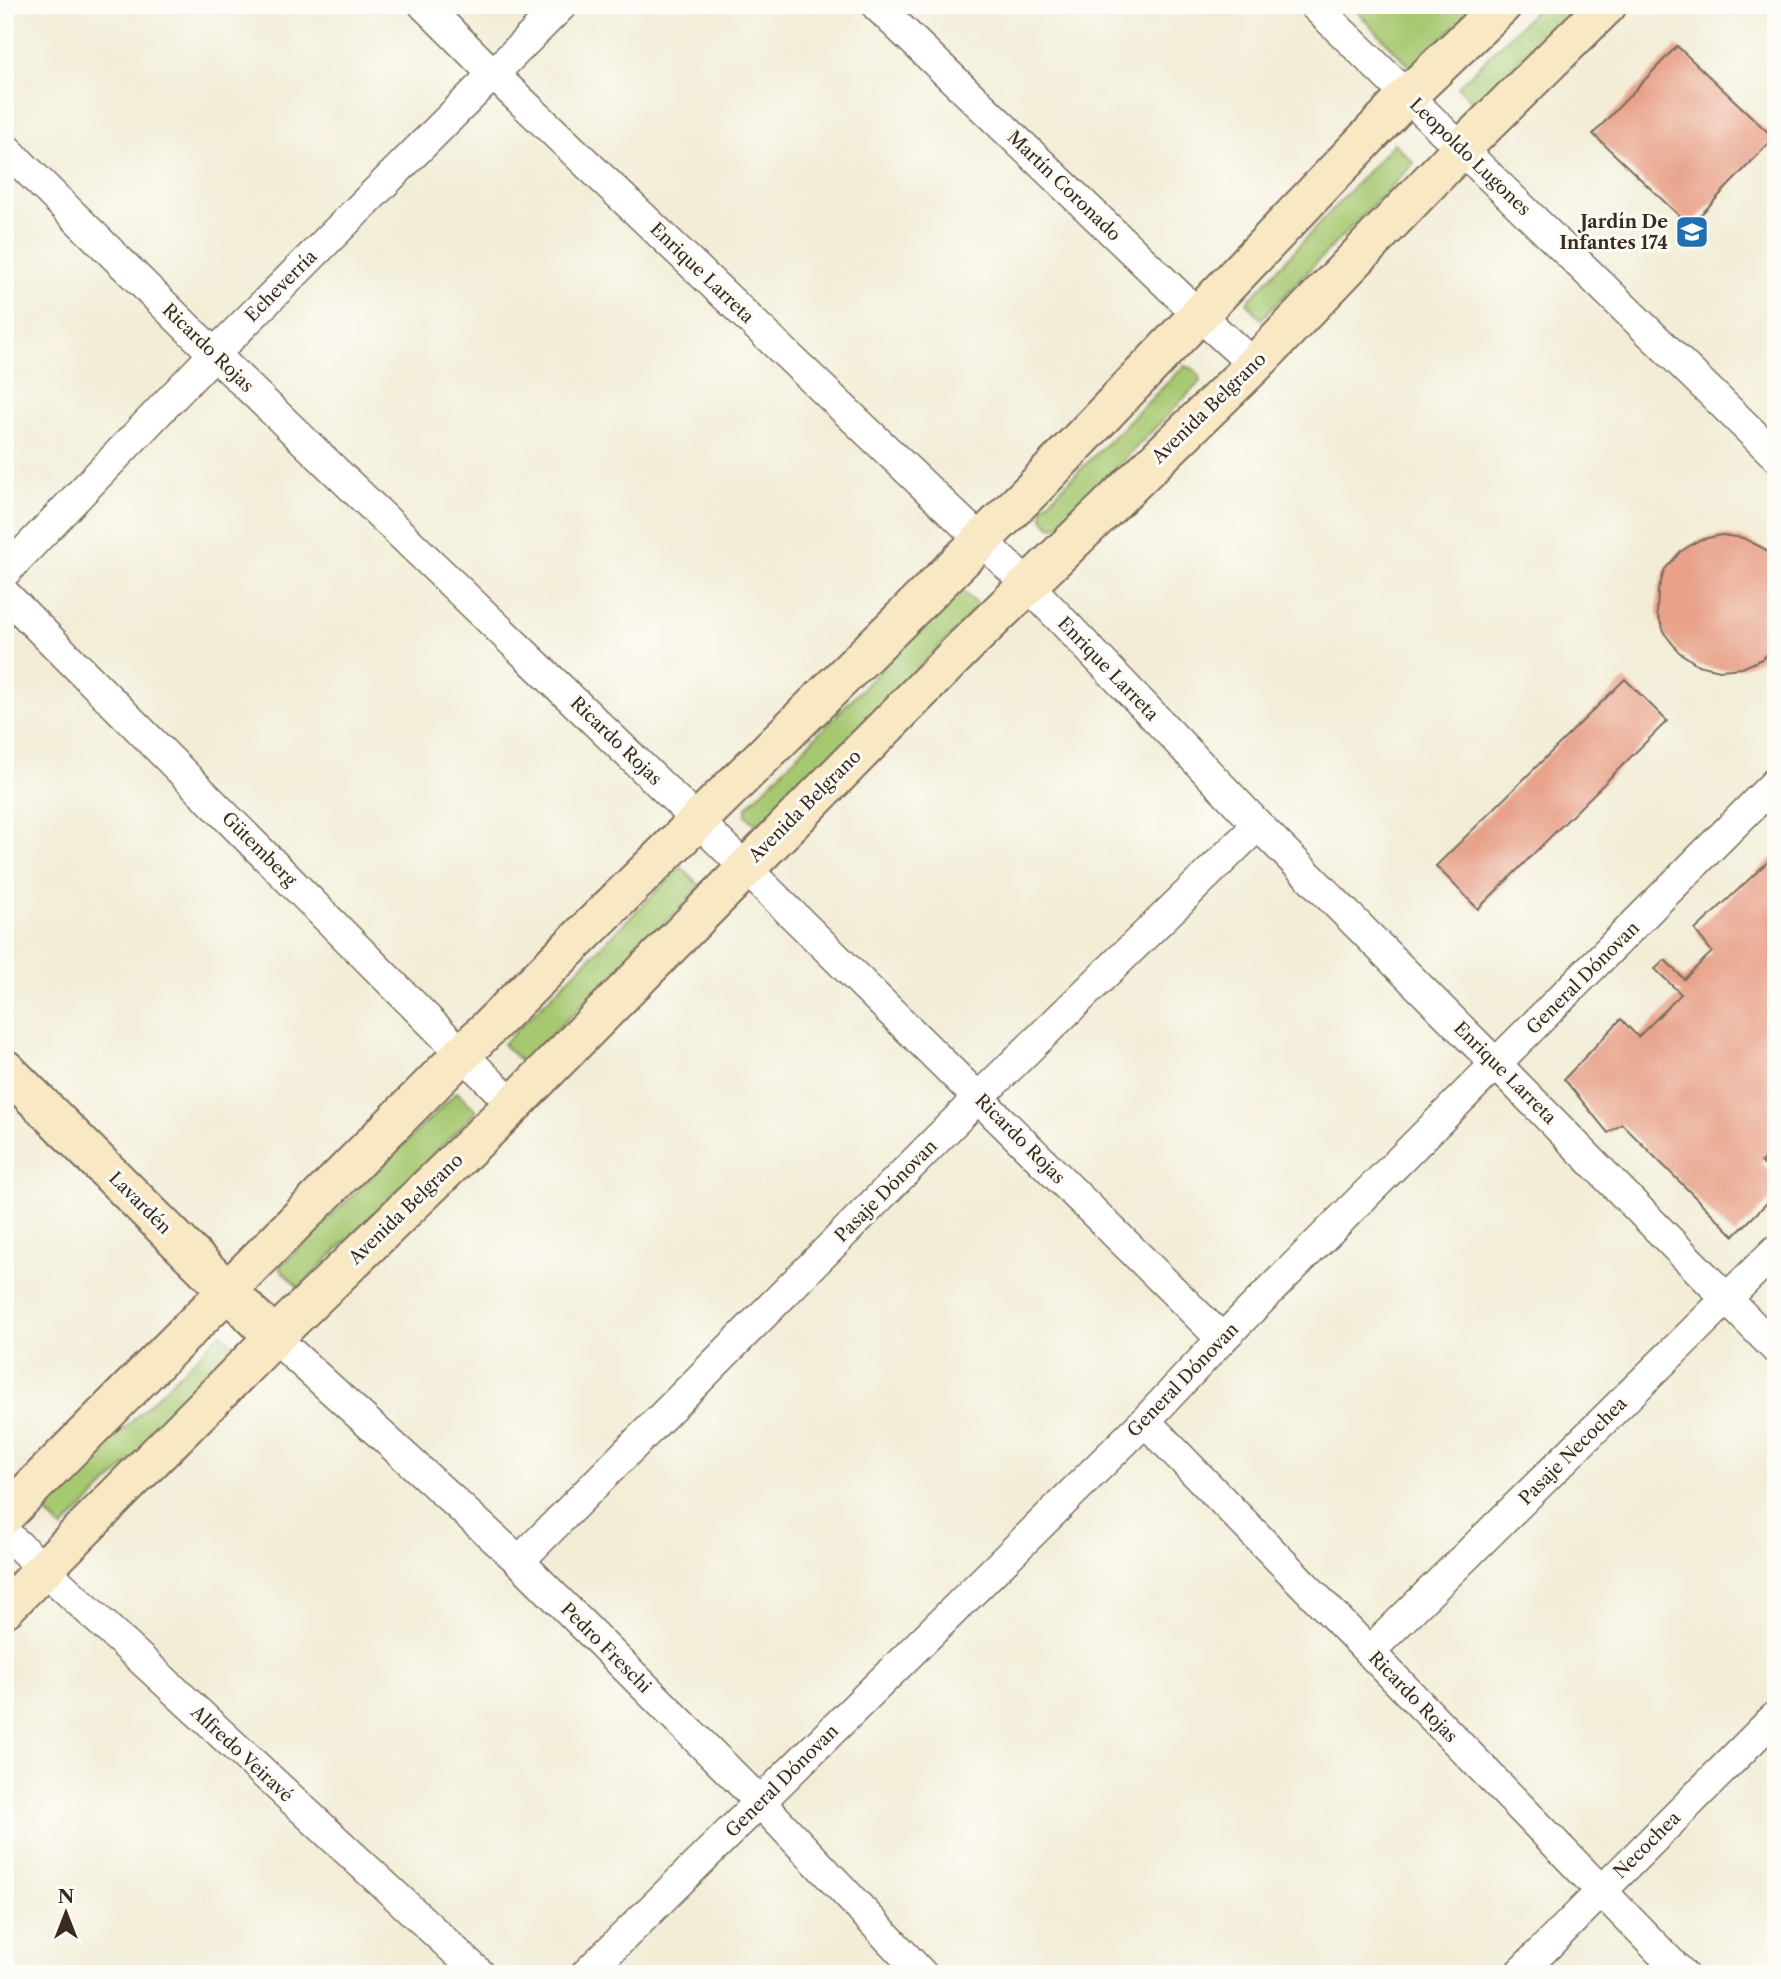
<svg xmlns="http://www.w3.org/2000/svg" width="1781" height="1979" font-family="'Libre Caslon Text',serif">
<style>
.green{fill:#a6c870;stroke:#707947;stroke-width:2}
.building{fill:#e8a28a}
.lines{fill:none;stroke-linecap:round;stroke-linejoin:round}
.street-casing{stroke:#7b6e5f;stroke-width:33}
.secondary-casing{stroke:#7b6e5f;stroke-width:42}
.street{stroke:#fff;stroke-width:30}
.secondary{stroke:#f8e8c3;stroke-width:38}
.labels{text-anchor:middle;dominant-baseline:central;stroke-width:6;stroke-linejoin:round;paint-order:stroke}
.street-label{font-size:18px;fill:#3b2a1e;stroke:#fdfcf7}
.poi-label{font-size:18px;font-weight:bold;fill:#3b2a1e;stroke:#fdfcf7;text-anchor:end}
</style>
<rect width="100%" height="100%" fill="#fdfcf7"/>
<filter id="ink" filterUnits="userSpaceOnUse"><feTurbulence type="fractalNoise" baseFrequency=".0143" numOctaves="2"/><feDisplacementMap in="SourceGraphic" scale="14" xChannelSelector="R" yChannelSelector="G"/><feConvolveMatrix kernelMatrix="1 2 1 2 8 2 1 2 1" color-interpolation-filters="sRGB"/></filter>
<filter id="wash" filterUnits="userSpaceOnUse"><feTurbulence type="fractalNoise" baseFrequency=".00686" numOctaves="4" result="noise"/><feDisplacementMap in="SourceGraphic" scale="28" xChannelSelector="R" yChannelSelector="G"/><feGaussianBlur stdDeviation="1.57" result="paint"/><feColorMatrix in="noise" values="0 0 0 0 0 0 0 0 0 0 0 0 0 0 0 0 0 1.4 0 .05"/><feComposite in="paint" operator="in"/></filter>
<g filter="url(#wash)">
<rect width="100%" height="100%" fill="#f3edd7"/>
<g class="green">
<polygon points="1351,5 1476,5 1412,69"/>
<polygon points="1541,5 1576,5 1475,104 1458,87"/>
<polygon points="1394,143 1414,163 1261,319 1247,302"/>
<path d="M1184 366C1194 368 1199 371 1200 382L1058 527 1050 526 1042 517 1043 507Z"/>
<polygon points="960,588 979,607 762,824 753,822 746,815 746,808"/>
<polygon points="681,867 701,887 523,1063 503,1044"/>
<polygon points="457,1092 477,1111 299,1288 279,1268"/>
<polygon points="221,1333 241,1352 62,1529 43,1509"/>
</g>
<g id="blocks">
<g class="building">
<polygon points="1677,46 1774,138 1690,226 1593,134"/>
<polygon points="1721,535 1743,538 1763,548 1776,559 1776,646 1762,659 1742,668 1720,670 1698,665 1679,652 1665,634 1657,613 1658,591 1665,569 1680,552 1699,540"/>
<polygon points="1625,679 1667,721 1478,909 1436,866"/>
<polygon points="1776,854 1776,1147 1761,1162 1776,1177 1776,1194 1734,1236 1622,1124 1608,1133 1564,1079 1621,1019 1638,1037 1681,994 1655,969 1665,960 1684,979 1712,952 1695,930"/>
</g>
</g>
</g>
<g filter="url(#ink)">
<use href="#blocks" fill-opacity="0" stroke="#7b6e5f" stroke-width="2"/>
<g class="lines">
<defs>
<g id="street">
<polyline points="424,5 493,74 1028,585 1258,825 1497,1065 1776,1349"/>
<polyline points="876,5 1200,316 1254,365"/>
<polyline points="1314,5 1776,456"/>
<polyline points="5,148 214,354 699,822 1222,1339"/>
<polyline points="5,572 214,354 562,5"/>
<polyline points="5,594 513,1105"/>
<polyline points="274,1337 519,1561 760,1802 922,1974"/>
<polyline points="1145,1421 1682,1974"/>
<polyline points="5,1533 480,1974"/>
<polyline points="519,1561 979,1097 1258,825"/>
<polyline points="1369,1652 1776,1250"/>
<polyline points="586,1974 1145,1421 1222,1339 1776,782"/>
<polyline points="1519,1974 1776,1716"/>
</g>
<g id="secondary">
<polyline points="5,1069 274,1337"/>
<polyline points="5,1515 463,1053 1034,488 1407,96 1502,5"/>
<polyline points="5,1608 274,1337 513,1105 964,647 1254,365 1462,148 1607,5"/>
</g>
</defs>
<use href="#street" class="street-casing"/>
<use href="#secondary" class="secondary-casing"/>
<use href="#street" class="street"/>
<use href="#secondary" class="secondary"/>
</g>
</g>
<defs>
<symbol id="school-square" viewBox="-11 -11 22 22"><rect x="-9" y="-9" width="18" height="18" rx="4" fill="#1f6fb2" stroke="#fdfcf7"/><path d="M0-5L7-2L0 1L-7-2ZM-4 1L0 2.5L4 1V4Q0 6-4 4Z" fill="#fff"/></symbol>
</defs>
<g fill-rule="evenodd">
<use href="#school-square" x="1673" y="213" width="38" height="38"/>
</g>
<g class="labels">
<g class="street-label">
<text transform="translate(1470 157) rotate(44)">Leopoldo Lugones</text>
<text transform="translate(1064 186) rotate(44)">Martín Coronado</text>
<text transform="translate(702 273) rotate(44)">Enrique Larreta</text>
<text transform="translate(281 286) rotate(-45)">Echeverría</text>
<text transform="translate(208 348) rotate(44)">Ricardo Rojas</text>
<text transform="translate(1209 408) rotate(-44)">Avenida Belgrano</text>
<text transform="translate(1108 669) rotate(46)">Enrique Larreta</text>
<text transform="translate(616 741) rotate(44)">Ricardo Rojas</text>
<text transform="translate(805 806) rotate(-45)">Avenida Belgrano</text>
<text transform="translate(259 849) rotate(45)">Gütemberg</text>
<text transform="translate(1583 978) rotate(-45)">General Dónovan</text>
<text transform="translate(1505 1073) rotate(45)">Enrique Larreta</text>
<text transform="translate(1020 1139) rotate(45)">Ricardo Rojas</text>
<text transform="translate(886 1191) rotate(-45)">Pasaje Dónovan</text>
<text transform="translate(140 1203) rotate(45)">Lavardén</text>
<text transform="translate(406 1209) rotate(-44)">Avenida Belgrano</text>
<text transform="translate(1183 1380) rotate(-46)">General Dónovan</text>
<text transform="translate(1573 1451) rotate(-45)">Pasaje Necochea</text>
<text transform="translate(606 1648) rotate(45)">Pedro Freschi</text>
<text transform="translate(1413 1697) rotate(46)">Ricardo Rojas</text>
<text transform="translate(242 1754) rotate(43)">Alfredo Veiravé</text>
<text transform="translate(782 1781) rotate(-45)">General Dónovan</text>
<text transform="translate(1647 1845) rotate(-45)">Necochea</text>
</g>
<g class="poi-label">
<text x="1668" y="222">Jardín De<tspan x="1668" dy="21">Infantes 174</tspan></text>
</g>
</g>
<rect width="1781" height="1979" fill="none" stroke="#fdfcf7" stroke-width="28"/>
<g transform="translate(66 1913)" stroke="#fdfcf7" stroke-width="5" paint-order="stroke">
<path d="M0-5L12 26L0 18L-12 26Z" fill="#3b2a1e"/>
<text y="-10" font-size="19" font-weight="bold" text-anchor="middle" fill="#3b2a1e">N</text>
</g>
</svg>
